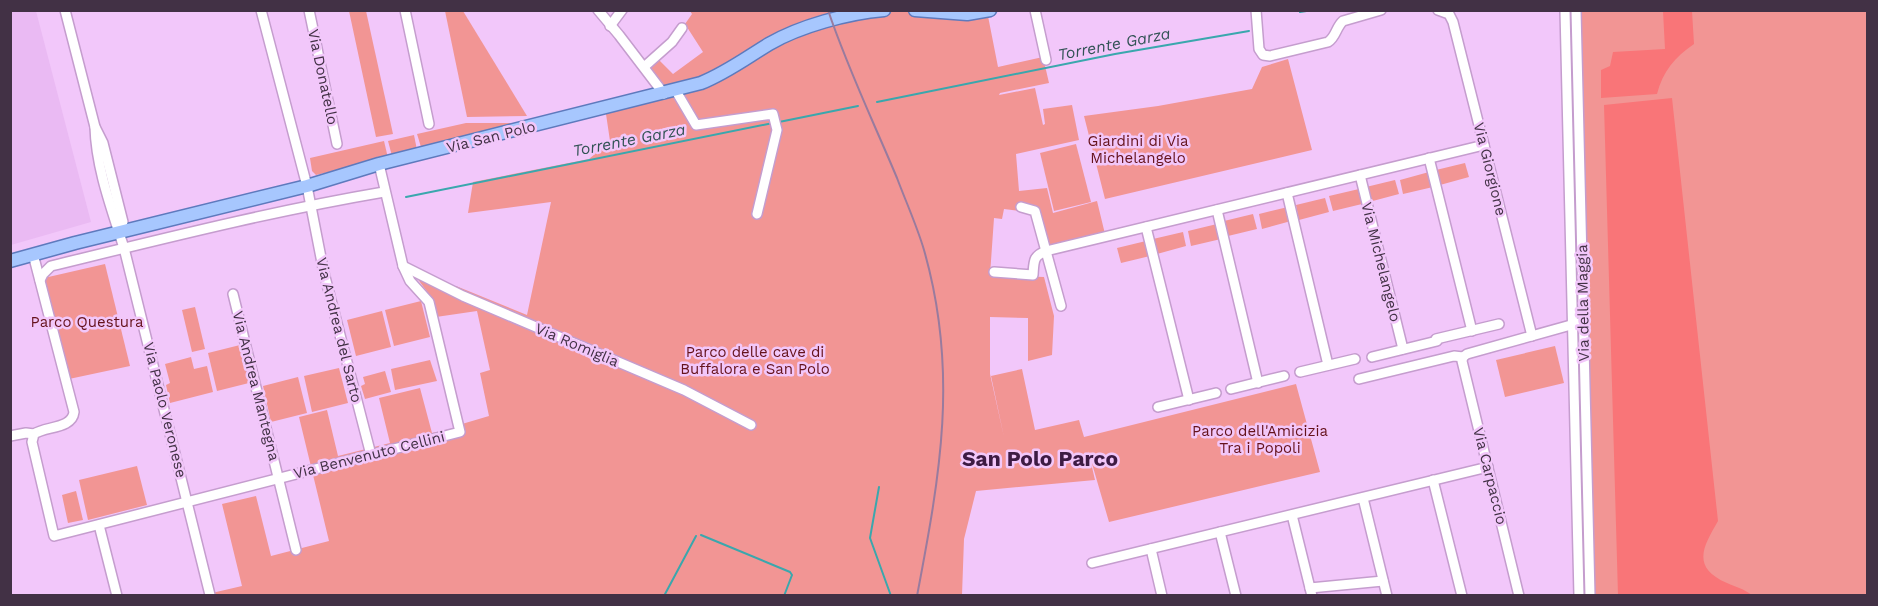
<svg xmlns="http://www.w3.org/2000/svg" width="1878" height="606" font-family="'Work Sans',sans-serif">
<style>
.built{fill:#eabaf3}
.green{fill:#f29594}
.forest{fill:#f97578}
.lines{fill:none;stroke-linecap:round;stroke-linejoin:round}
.stream{stroke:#3aa7ad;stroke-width:2}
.minor-casing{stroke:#c59dce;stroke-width:12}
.major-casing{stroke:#5e7abd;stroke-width:15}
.minor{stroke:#fff;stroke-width:9}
.major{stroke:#a7c7fe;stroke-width:12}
.rail{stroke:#997b9e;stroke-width:2}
.labels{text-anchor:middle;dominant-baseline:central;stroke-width:5;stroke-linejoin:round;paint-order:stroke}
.street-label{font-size:15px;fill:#423145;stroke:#f2c7fa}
.park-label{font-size:15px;fill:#65121b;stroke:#f2c7fa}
.water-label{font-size:16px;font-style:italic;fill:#315254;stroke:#f2c7fa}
.district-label{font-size:21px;font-weight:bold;fill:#3d1b43;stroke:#f2c7fa}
</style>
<rect width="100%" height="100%" fill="#f2c7fa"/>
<polygon class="built" points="11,10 36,11 91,222 11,245"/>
<g class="green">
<polygon points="349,11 366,11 393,134 376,137"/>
<polygon points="445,11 463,11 527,116 467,117"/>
<polygon points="690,11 987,11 998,67 1043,57 1049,83 1000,93 999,95 1035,88 1043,125 1045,124 1043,109 1072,105 1079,140 1016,154 1019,191 1047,188 1053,213 1097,201 1105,234 1047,247 1038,213 1004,209 1002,219 994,218 990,275 1044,277 1054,316 1052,355 1028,361 1028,318 990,317 990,374 1004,437 991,376 1022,369 1035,430 1079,420 1084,437 1296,384 1320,472 1109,522 1088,450 1095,480 976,491 964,539 962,595 199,596 242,586 222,504 256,496 271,556 329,541 299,417 327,410 338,456 390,443 379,398 420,388 432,433 459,427 462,424 489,416 480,373 490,370 477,311 436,317 431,297 411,270 448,289 456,286 527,315 551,202 468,213 473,182 589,159 610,141 606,114 667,97 665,86 649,68 659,60 673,74 703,52 685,24 692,14"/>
<polygon points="1580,11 1867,11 1867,595 1595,595"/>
<polygon points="1288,59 1312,150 1105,199 1084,116 1158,106 1252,89 1262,67"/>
<polygon points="466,123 512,123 513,127 421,147 417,134"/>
<polygon points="414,135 417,150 392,156 388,141"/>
<polygon points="384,141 388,158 316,175 312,171 310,158"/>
<polygon points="1076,144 1091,202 1054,211 1040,153"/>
<polygon points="1465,163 1469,177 1440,185 1436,170"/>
<polygon points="1429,172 1433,187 1403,194 1400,180"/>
<polygon points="1395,180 1399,194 1369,202 1366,187"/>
<polygon points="1359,189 1362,204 1333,211 1329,196"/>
<polygon points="1325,198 1329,212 1299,220 1296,205"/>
<polygon points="1288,207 1291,221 1262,229 1259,214"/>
<polygon points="1253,214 1257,229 1228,236 1224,221"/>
<polygon points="1217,224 1221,239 1191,246 1188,231"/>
<polygon points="1183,232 1186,246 1157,254 1153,239"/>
<polygon points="1146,241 1150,256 1121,263 1117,248"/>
<polygon points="105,264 130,366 69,379 44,278"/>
<polygon points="421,301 430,337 394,346 385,310"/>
<polygon points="195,307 205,349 192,352 182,310"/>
<polygon points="382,311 391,347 356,356 347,320"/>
<polygon points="240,345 249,383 217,391 208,353"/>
<polygon points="1555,346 1564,383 1505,397 1496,360"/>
<polygon points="191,357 194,369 207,366 213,392 170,403 166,385 170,383 165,364"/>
<polygon points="430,360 437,381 395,390 391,369"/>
<polygon points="339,368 348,403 312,412 304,376"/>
<polygon points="385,371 391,392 365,399 361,386 365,384 363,377"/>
<polygon points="298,377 307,413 271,422 263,386"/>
<polygon points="137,466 147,505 88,520 79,480"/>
<polygon points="76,491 83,520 68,523 62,495"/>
</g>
<g class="forest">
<path d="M1663 11H1692L1694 44C1675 57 1663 71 1657 94L1601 98V70L1610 66 1613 52 1665 49Z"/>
<path d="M1672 98 1718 521C1703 547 1691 567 1727 583 1736 587 1744 589 1752 595H1618L1604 105Z"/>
</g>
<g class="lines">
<g class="stream">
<polyline points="1300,12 1313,10"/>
<polyline points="877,102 1115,54 1249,31"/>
<polyline points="779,122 858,106"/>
<polyline points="406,197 773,123"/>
<polyline points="879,487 870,538 891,596"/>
<polyline points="701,535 790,572 792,575 784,596"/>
<polyline points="664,596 696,536"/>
</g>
<defs>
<g id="minor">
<polyline points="65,10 95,127 103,143 123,222"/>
<polyline points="261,10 307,186 324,273 371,455"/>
<polyline points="309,10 337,144"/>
<polyline points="405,10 429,124"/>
<polyline points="598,10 619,35 664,94"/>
<polyline points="1035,10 1046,60"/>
<path d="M1256 10 1259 49 1263 55 1270 56 1328 42C1336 37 1336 27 1343 21L1381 10"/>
<polyline points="1438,10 1449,14 1453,22 1532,336"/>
<polyline points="1565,10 1579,596"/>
<polyline points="1576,10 1590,596"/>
<polyline points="610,26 622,10"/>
<polyline points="644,67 672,42 682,28"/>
<polyline points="676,91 696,125 773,114 777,130 757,214"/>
<path d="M95 127C96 168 112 210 124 248L210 595"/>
<polyline points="1429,158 1472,331"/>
<polyline points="1360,175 1403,349"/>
<polyline points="1287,193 1328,365"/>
<polyline points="1021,207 1035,211 1061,306"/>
<polyline points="1217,210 1258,383"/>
<polyline points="1146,227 1189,400"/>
<path d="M33 254 74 412C72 429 46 426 34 434L32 442 54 536 460 432 429 302 410 281 403 266 379 164"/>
<polyline points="403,266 463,296 684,390 751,425"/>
<path d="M994 272 1033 275C1034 261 1033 256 1046 251L1484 145"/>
<path d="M40 280 43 274 51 266C162 239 272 211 384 192"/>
<polyline points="233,294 296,550"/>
<polyline points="1436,339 1499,324"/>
<polyline points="1372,357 1437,341"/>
<polyline points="1300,372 1355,359"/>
<polyline points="1359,379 1454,356 1463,357"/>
<polyline points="1231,389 1284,376"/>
<polyline points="1158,407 1216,393"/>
<polyline points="10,436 26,433 34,434"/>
<polyline points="1433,480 1462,596"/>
<polyline points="1363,498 1387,596"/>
<polyline points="1292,515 1312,596"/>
<polyline points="99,525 117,596"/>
<polyline points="1220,532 1236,596"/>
<polyline points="1151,549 1162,596"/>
<polyline points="1092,563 1488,467"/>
<polyline points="1310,588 1383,581"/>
<polyline points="1519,596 1462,361 1463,357 1467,354 1578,323"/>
</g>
<g id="major">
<polyline points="915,10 967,14 990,10"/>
<path d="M10 261 75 243 307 186 379 164 701 83C726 73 746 58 769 44 800 26 848 13 884 10"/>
</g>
</defs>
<use href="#minor" class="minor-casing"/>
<use href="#major" class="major-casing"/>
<use href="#minor" class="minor"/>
<use href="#major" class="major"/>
<path class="rail" d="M828 10C847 67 874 123 897 178 906 202 917 226 924 250 959 372 940 475 917 596"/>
</g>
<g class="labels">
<g class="street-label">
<text transform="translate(323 77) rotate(78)">Via Donatello</text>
<text transform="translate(491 137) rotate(-14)">Via San Polo</text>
<text transform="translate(1490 169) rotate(76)">Via Giorgione</text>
<text transform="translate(1381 262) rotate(76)">Via Michelangelo</text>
<text transform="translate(1583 303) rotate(-91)">Via della Maggia</text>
<text transform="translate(339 330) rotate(76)">Via Andrea del Sarto</text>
<text transform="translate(577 345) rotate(23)">Via Romiglia</text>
<text transform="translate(256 386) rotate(76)">Via Andrea Mantegna</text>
<text transform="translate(165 410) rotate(76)">Via Paolo Veronese</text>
<text transform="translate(369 455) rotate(-14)">Via Benvenuto Cellini</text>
<text transform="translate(1490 476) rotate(76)">Via Carpaccio</text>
</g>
<g class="park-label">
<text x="1138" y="141">Giardini di Via<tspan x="1138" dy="17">Michelangelo</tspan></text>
<text x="87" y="322">Parco Questura</text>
<text x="755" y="352">Parco delle cave di<tspan x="755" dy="17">Buffalora e San Polo</tspan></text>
<text x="1260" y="431">Parco dell'Amicizia<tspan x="1260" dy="17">Tra i Popoli</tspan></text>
</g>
<g class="water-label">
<text transform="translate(1114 44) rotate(-11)">Torrente Garza</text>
<text transform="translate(629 140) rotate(-11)">Torrente Garza</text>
</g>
<g class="district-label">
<text x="1040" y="458">San Polo Parco</text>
</g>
</g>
<rect width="1878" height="606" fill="none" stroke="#423145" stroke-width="24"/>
</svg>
